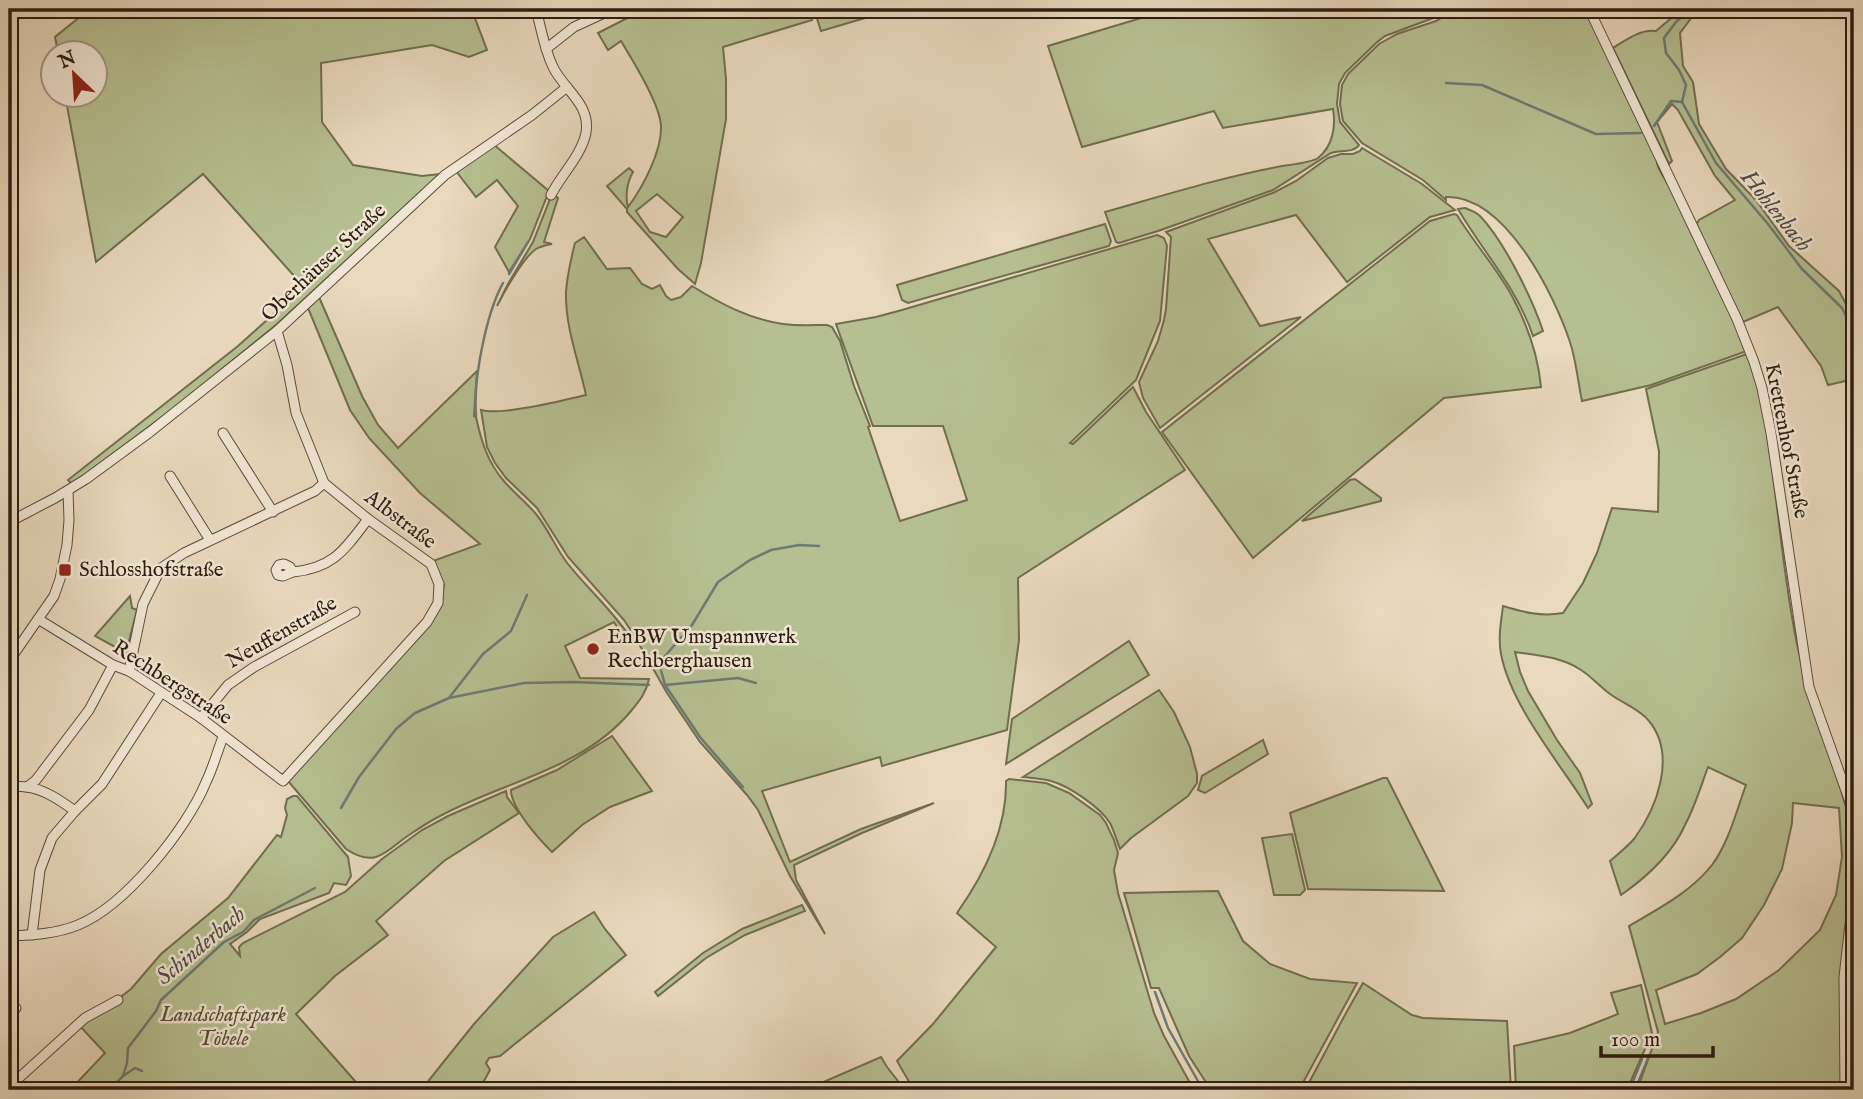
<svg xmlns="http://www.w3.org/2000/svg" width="1863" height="1099" font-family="'IM FELL English',serif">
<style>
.green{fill:#b6bf91;stroke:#716e50;stroke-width:2;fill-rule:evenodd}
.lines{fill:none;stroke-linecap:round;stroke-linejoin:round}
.stream{stroke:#6d7b74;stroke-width:2.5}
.minor-casing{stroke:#5b4c3b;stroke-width:11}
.minor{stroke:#f1e6d4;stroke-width:9}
.poi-dot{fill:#8f2418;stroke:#f1e6d4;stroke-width:2.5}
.labels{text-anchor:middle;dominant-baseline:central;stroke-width:5;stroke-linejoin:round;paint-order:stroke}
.street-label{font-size:21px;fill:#2c1d10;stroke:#f1e6d4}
.poi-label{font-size:21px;fill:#2c1d10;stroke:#f1e6d4;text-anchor:start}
.park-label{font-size:21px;font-style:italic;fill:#554e37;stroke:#f1e6d4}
.water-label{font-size:23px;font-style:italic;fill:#4d4c42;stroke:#f1e6d4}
</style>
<rect width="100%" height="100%" fill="#e9d9bd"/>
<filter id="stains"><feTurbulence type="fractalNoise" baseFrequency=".00286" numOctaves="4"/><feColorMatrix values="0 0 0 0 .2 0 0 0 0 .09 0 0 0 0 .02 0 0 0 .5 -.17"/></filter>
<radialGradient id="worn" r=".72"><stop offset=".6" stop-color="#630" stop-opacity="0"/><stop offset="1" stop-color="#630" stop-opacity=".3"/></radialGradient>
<g class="green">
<polygon points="98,9 482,9 473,13 487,50 469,57 432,45 321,63 322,122 353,165 422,176 440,174 276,325 174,408 72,484 68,480 238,346 304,287 203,174 96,262 65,95 94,94 94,52 58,52 55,37 86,12"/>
<path d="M645 9H809L812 20 723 47 726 79V119L701 263 695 284 678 269 627 212V209L607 186 629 168 633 172C627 182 625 196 628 207 643 187 662 151 661 126 660 104 633 61 621 41L608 50 598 33ZM657 194 683 217 666 237 650 232 636 211Z"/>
<polygon points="814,9 870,9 874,12 882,13 821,31"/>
<path d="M1171 9H1247L1249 15 1251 14 1250 9H1447L1436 17 1385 36 1376 43 1345 73 1339 84 1337 104 1340 122 1359 145C1354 153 1340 150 1331 153L1273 190 1158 231 1119 243 1116 242 1105 212C1162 196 1219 178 1277 167 1287 165 1311 163 1318 158 1333 146 1336 126 1333 109L1223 128 1214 111 1082 147 1048 46Z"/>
<path d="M1451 9H1586L1658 160 1657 163 1659 169 1673 193 1716 281 1747 351 1651 385 1582 401C1578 382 1576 360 1570 342 1554 294 1505 195 1446 197V200L1423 180 1362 143 1343 121 1340 104 1342 85 1348 74 1379 44 1397 34 1436 21 1448 14Z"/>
<path d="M1682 9H1698L1680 33 1683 66 1693 82 1699 124 1726 169 1756 200 1789 246 1839 291 1854 319V379L1828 385 1821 366 1778 307 1743 322 1696 225 1699 220 1735 200 1715 176 1678 110 1672 104 1657 122 1672 161 1669 164 1613 48C1626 40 1640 29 1656 31Z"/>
<polygon points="493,144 549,191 530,239 509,272 495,247 518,206 497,180 476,197 456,171"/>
<polygon points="1362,148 1422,184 1455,210 1430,217 1347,282 1296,215 1208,239 1260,326 1301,317 1160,428 1143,398 1139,382 1158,341 1164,320 1166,309 1171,237 1166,232 1275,192 1296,181 1328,158 1341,154 1353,154 1360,151"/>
<path d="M552 194 558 198 544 242 552 244C547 245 541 246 536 249 523 258 504 292 497 306L508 284 533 242Z"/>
<path d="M1465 208C1470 210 1476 212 1480 216 1504 241 1532 298 1543 331L1533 336C1517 288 1483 252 1458 209Z"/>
<path d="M1454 214 1457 215C1474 243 1496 267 1512 296 1527 324 1538 355 1541 387L1444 398 1253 558 1162 432 1430 221Z"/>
<polygon points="1105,224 1111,241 1109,246 908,303 902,300 897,285"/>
<path d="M1157 235 1164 238 1167 246 1160 321 1136 380 1070 443 1073 444 1133 387 1146 412 1185 470 1018 578 1019 640 1007 730 882 766 880 757 762 791 790 862 861 829 934 803 862 833 794 865 796 880 825 934 790 876 758 810 747 795 700 742 667 693 635 637 624 620 568 557 537 508 506 478 495 463 487 447 481 410C501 416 564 400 586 395 579 362 565 327 566 292 567 276 571 259 575 243L584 237 607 269 630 268 642 284 652 289 660 285 666 296 671 300 681 297 692 286C721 304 749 319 783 324 798 326 813 325 827 325L832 327 840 341 854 386 870 426 868 427 900 521 967 500 943 426H873L836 324 876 317 902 310Z"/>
<path d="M319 297 362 396 378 425 398 448 477 371 474 416 476 417C481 440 487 461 503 480 513 492 526 502 536 514 549 530 556 549 568 564 588 589 612 610 630 637L625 641 614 622 565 646 580 678 649 679C646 693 640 700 631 711 582 770 504 781 440 816 430 821 421 827 412 833 400 840 389 853 376 857 365 860 355 855 346 849L288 781 441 603 444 585 433 561 480 544 420 493 369 438 350 410 308 308Z"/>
<path d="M1747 354C1752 368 1757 381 1760 395 1777 477 1780 562 1797 644 1811 711 1840 773 1854 839L1841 1090H1637L1658 1032 1629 926C1658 909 1691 892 1712 865 1729 842 1736 812 1746 785L1708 767C1701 786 1695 806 1686 823 1673 853 1647 877 1621 895L1610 861C1618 854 1627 847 1634 839 1657 808 1677 755 1649 721 1640 709 1622 703 1610 694 1600 687 1592 677 1581 670 1562 657 1537 655 1515 652L1520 672 1528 691 1557 740 1580 773 1592 804 1588 808C1559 762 1511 706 1501 654 1498 638 1501 622 1503 606 1523 612 1541 617 1563 613L1583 583 1597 553 1612 508 1658 512 1659 451 1646 389ZM1793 803 1839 808 1842 857 1836 895 1820 930 1779 970 1736 999 1701 1013 1665 1024 1656 990 1697 974 1720 957 1742 938 1764 905 1782 869 1792 823Z"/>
<polygon points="1355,479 1381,498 1381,501 1302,521 1350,480"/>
<polygon points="130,596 132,608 137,610 126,653 95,636"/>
<polygon points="1129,641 1149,675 1006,764 1012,719"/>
<path d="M1159 690 1174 712 1190 747 1197 774V783L1188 796 1131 838 1120 849C1117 841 1114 831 1110 823 1100 807 1069 786 1051 781 1042 778 1032 778 1023 777Z"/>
<path d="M612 736 652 791 610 807 582 825 552 852C539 839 511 808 511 790L557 770Z"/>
<polygon points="1263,740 1268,754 1205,793 1198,790 1202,776"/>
<polygon points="1383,778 1387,778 1444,891 1308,889 1290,813"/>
<path d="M1009 779 1046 783 1069 793 1100 815 1106 823 1114 840 1118 853 1114 870 1118 893 1154 1013 1164 1036 1194 1090H909L911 1085 897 1061 933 1024 996 947 957 913C984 875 1007 828 1006 781Z"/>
<polygon points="506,791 507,797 519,813 444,861 376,921 388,935 335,976 296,1014 363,1090 70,1090 105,1053 78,1024 114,1002 131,989 161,954 228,898 277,835 281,837 287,815 285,808 287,799 293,796 297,796 348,857 351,876 346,885 334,883 329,893 260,919 247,932 230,944 240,956 239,947 243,943 345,892 382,859 422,830 448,816"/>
<polygon points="1292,834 1305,890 1300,895 1274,895 1262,838"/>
<polygon points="1218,891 1243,941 1270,964 1310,979 1357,983 1299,1090 1211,1090 1189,1056 1159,988 1151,988 1124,893"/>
<polygon points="802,905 805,911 745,935 706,958 658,996 655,992 703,953 742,929"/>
<polygon points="594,912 605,929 626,955 500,1056 489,1058 486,1063 490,1070 479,1090 423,1090 429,1080 474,1024 553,937"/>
<polygon points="1363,983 1412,1015 1423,1018 1507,1021 1511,1090 1305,1090 1346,1013"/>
<polygon points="1641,985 1652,1033 1627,1090 1516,1090 1514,1046 1570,1033 1618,1014 1611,993"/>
<polygon points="881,1057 887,1067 905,1090 805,1090"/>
</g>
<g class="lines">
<g class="stream">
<polyline points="1446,83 1482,85 1596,134 1641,133"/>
<polyline points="1682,102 1716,163 1768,224 1802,269 1842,308 1854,332"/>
<polyline points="1682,102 1686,85 1679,70 1666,53 1664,38 1676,22 1690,9"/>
<polyline points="1654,126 1671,101 1682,102"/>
<polyline points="509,274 528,242"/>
<path d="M476 416C473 380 486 314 503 283"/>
<polyline points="665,685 738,678 756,683"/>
<polyline points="449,698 483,654 511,631 527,595"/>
<polyline points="743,787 700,737 665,685 659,663 692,625 718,582 750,560 771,550 799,545 819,546"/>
<polyline points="341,808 359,777 396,729 415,713 449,698 524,683 574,682 649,685"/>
<polyline points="1155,992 1168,1028 1203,1090"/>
<polyline points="123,1076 135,1068 142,1071"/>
<polyline points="1633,1081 1642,1059"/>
<polyline points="113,1090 116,1083 123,1076 127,1063 128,1048 156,1011 161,1000 224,942 243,932 254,920 315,888"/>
<polyline points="1629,1090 1631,1086"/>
<polyline points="1635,1090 1649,1056"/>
</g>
<defs>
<g id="minor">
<path d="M536 9C541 28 544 48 553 67 564 90 591 104 586 133 581 156 561 175 551 195"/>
<polyline points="1589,9 1737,319 1754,362 1762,388 1771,433 1809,687 1850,802 1854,823"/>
<polyline points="546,49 574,27 613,9"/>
<polyline points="223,433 273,512"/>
<polyline points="170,476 210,540"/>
<polyline points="9,522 55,498 86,479 150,432 277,331 445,175 532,115 567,87"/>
<path d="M293 572 283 576 278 575 276 570 279 565 284 564 290 567 293 572C334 568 345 549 368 519"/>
<polyline points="38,619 113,665 129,671 201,718 283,781 427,622 438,603 439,584 431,564 368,519 324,483 296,413 287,365 277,331"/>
<polyline points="9,661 54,596 60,579 67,545 69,520 68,491"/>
<polyline points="129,671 143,604 161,568 184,553 315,491 324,483"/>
<polyline points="201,718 228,685 254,667 355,612"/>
<path d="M9 787C14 787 21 786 27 787 44 789 61 801 75 811"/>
<polyline points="27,787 36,780 89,710 113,665"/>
<polyline points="32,935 40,870 52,838 75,811 102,784 161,693"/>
<path d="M9 936C32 935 56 934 78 925 125 906 187 829 206 782 213 768 217 752 223 737"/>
<polyline points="9,1010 16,1008"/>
<polyline points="9,1087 85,1018 118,1000"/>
<polyline points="1845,1090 1844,977 1854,889"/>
</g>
</defs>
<use href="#minor" class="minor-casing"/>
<use href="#minor" class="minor"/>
</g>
<g class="poi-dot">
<rect x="58" y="563" width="14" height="14" rx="3.5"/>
<circle cx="593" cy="649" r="7"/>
</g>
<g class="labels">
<g class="street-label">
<text transform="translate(324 263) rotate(-43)">Oberhäuser Straße</text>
<text transform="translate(1786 441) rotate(79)">Krettenhof Straße</text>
<text transform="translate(400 520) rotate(37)">Albstraße</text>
<text transform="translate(282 633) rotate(-30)">Neuffenstraße</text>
<text transform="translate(172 683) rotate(33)">Rechbergstraße</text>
</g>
<g class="poi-label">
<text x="79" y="570">Schlosshofstraße</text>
<text x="607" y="637">EnBW Umspannwerk<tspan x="607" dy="24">Rechberghausen</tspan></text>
</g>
<g class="park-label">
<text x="223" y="1015">Landschaftspark<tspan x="223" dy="24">Töbele</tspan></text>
</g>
<g class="water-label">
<text transform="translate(1776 211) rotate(51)">Hohlenbach</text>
<text transform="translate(201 946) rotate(-40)">Schinderbach</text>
</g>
</g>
<rect width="1863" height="1099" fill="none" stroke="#e9d9bd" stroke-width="35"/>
<rect x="10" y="10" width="1842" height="1078" fill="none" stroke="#2c1d10" stroke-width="3.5"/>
<rect x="18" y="18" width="1828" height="1064" fill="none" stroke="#2c1d10" stroke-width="2"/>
<g transform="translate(74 74) rotate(335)"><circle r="33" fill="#f1e6d4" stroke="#a29686" stroke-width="2"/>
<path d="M0-5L12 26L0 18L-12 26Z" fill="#8f2418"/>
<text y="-10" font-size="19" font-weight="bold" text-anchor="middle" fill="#2c1d10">N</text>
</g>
<path d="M1601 1046v10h112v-10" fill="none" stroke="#2c1d10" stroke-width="3.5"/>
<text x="1611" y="1046" font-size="21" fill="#2c1d10" stroke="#f1e6d4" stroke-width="5" paint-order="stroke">100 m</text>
<rect width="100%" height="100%" filter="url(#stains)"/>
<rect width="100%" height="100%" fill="url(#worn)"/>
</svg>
